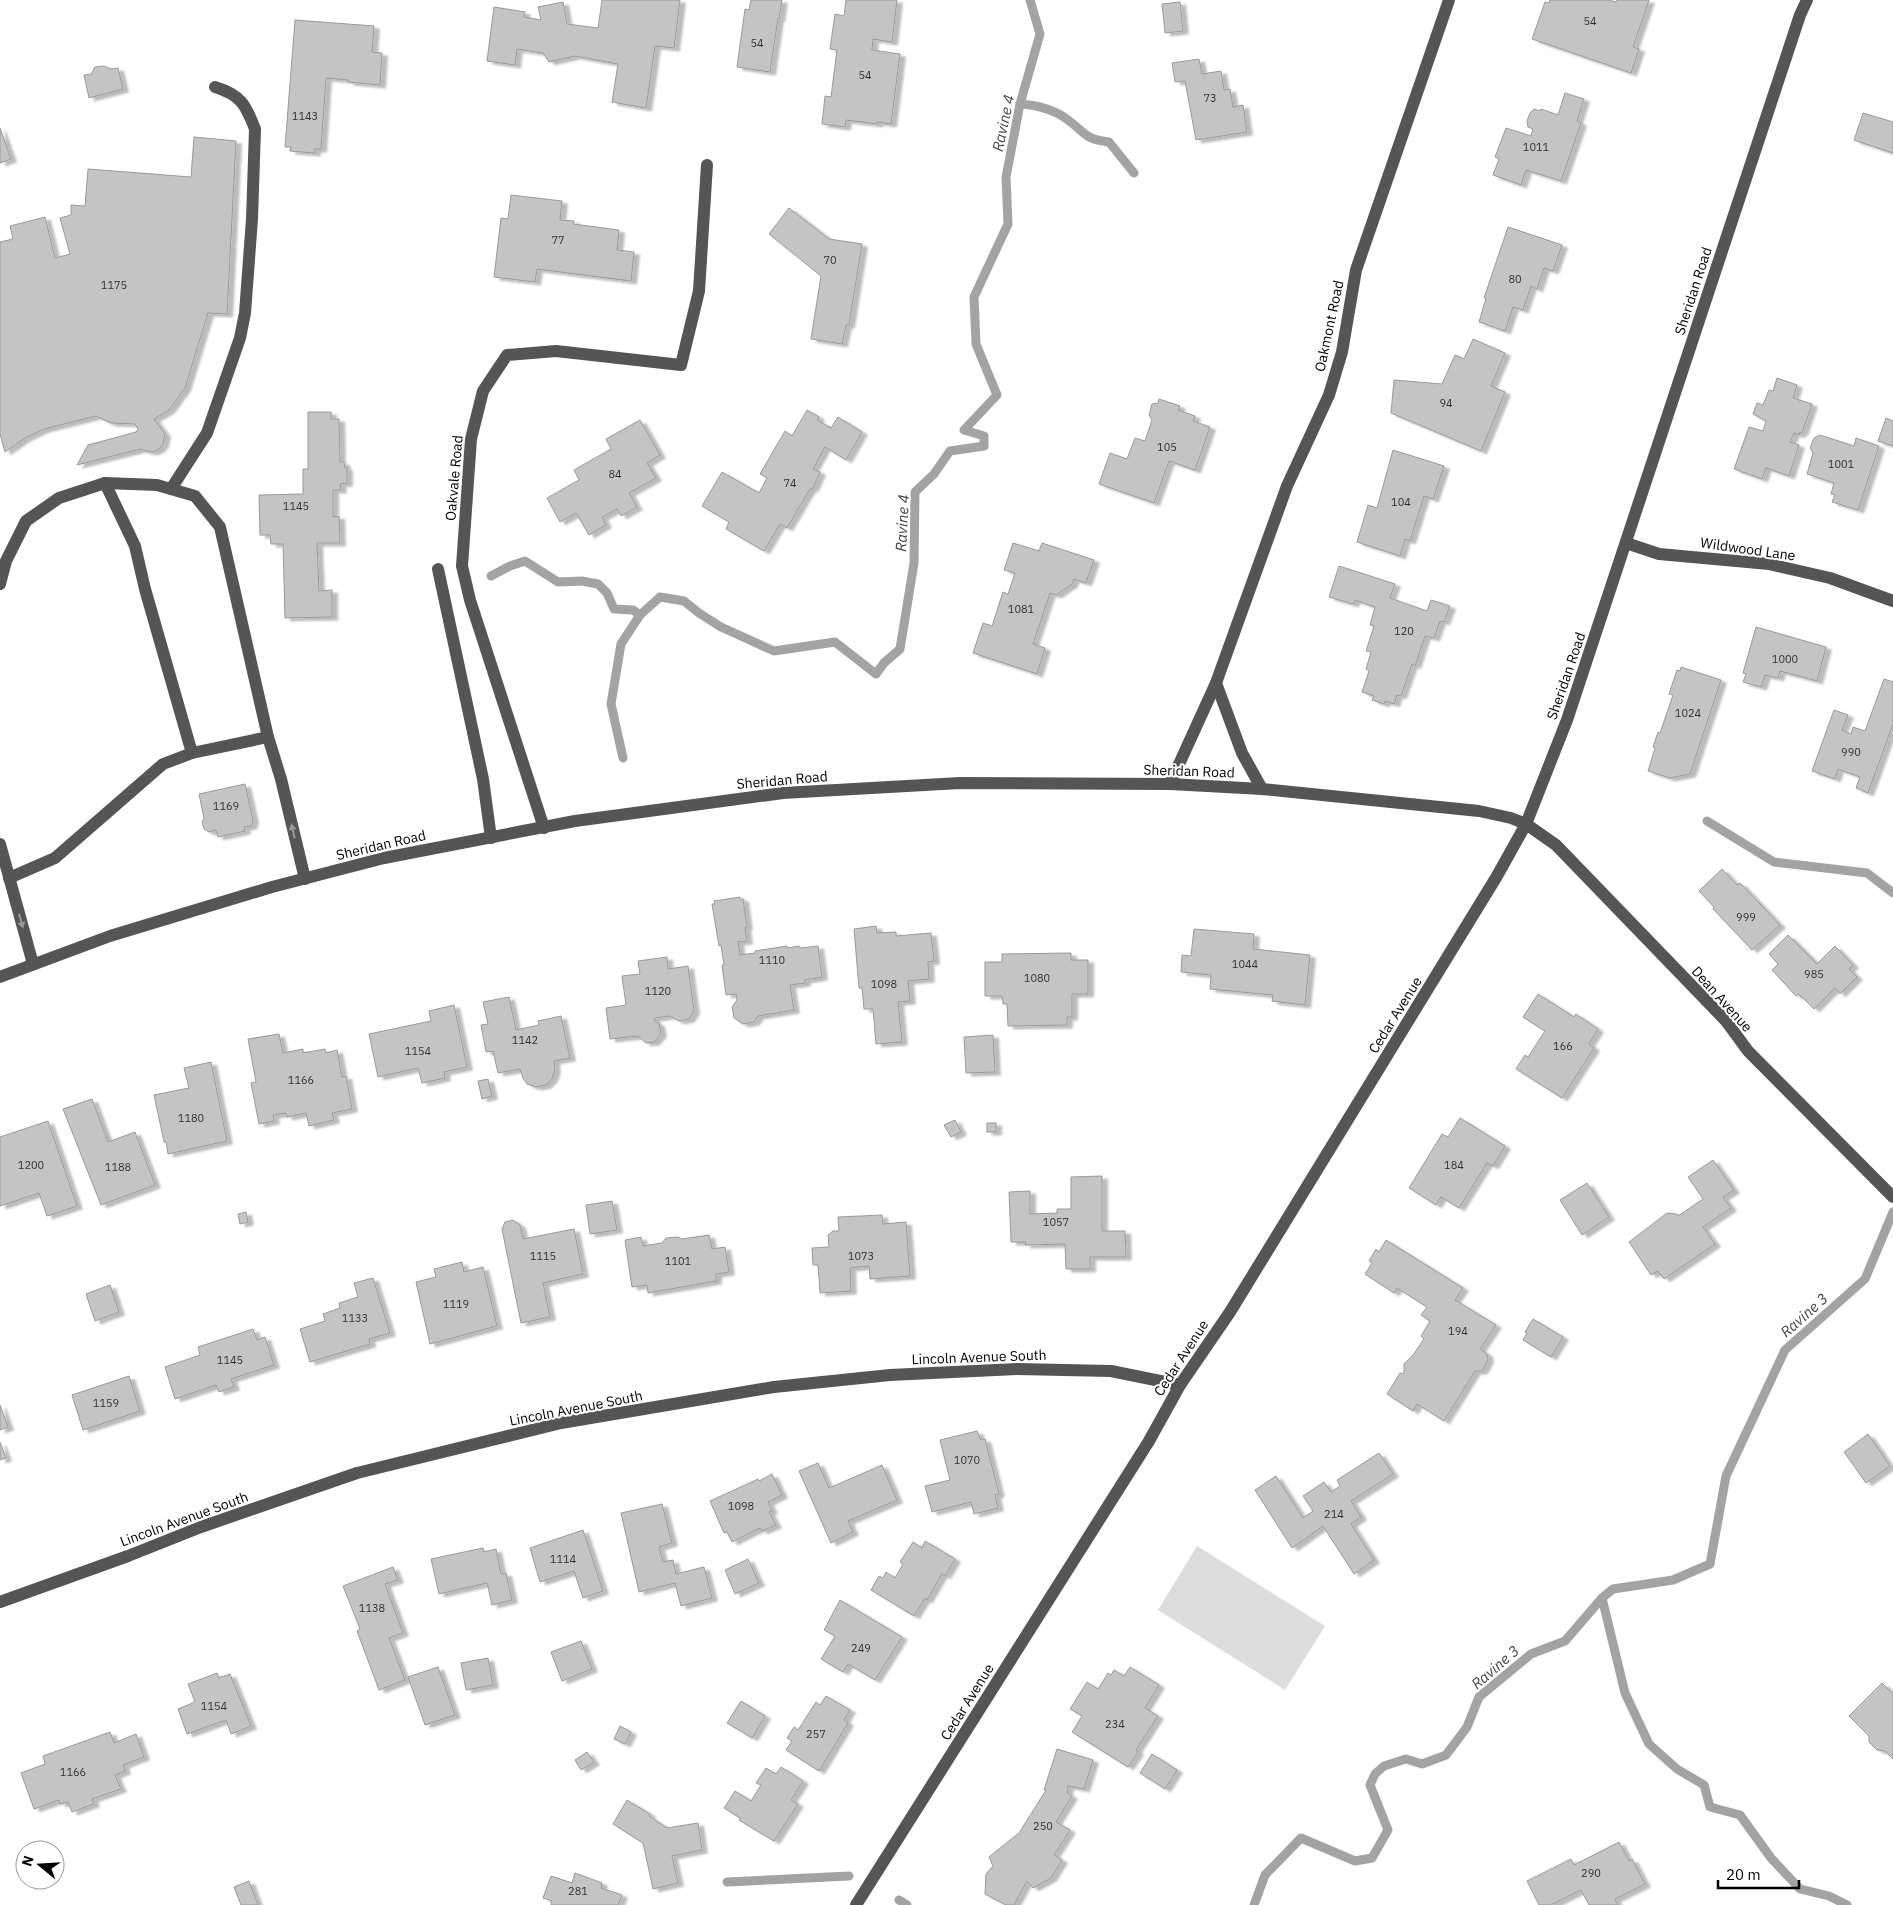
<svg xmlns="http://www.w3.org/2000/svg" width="1893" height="1905" font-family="'IBM Plex Sans',sans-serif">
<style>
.green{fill:#dcdcdc}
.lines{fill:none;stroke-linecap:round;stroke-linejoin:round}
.stream{stroke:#a3a3a3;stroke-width:9}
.building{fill:#c4c4c4;stroke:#999;filter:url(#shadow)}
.minor{stroke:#555;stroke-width:12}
.oneway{fill:#999}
.labels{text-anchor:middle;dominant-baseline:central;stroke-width:4;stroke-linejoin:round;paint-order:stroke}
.number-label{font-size:11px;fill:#313131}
.street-label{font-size:14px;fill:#000;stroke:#fff}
.water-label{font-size:15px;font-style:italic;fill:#444;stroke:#fff}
</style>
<defs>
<filter id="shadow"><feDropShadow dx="5.5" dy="3" stdDeviation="1" flood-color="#0004"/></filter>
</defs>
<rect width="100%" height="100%" fill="#fff"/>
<polygon class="green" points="1197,1546 1325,1626 1285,1690 1158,1610"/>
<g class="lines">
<g class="stream">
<path d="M1020 104C1036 105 1055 110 1068 120 1087 134 1084 139 1109 142L1134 173"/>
<polyline points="491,576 510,566 525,561 558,582 582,581 598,584 607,593 614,609 633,610 640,615"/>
<polyline points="623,758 611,704 621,644 640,615 660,597 684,601 699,613 721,627 774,651 835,642 876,674 884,663 900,649 914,563 915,492 934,474 950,451 984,446 984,436 964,430 997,395 976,344 974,297 1008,224 1006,177 1020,104 1040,34 1030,0"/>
<polyline points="1707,821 1774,862 1867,873 1893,893"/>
<polyline points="1602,1598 1625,1693 1649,1744 1677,1769 1704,1785 1710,1807 1740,1815 1771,1858 1800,1889 1829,1896 1847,1905"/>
<polyline points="727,1882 849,1876"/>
<polyline points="899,1900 907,1905"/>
<polyline points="1254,1905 1265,1875 1301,1838 1355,1861 1372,1858 1388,1830 1370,1785 1375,1774 1384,1766 1406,1759 1422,1764 1446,1755 1467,1727 1479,1697 1531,1654 1565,1641 1602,1598 1613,1589 1673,1580 1710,1564 1726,1476 1785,1350 1865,1279 1893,1212"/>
</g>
</g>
<g class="building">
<polygon points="602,0 680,0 674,48 655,46 646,108 612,102 618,64 575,56 549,62 543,53 517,49 515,65 487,61 494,7 525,12 524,17 541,20 538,7 563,2 567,24 598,28"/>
<polygon points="751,0 782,0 779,19 778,18 770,72 737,67 745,9 749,10"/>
<polygon points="846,0 897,0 892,42 873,39 872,50 900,54 891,124 877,122 877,124 846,120 845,127 822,124 825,96 831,97 837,50 830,49 835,14 844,16"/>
<polygon points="1550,0 1609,0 1616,2 1617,0 1649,0 1633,47 1639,49 1631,73 1532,39 1545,2 1549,3"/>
<polygon points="1180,2 1183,31 1165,33 1162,4"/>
<polygon points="295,20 374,26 372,52 382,53 380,85 348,82 348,80 326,78 321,149 315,149 315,153 290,151 291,147 285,147"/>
<polygon points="1199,59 1202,74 1221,71 1224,90 1230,89 1233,107 1243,105 1247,132 1196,140 1185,81 1175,82 1172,63"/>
<polygon points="104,66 111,69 118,68 123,89 89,98 84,75 91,74 95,67"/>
<polygon points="1565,93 1584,99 1577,121 1581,123 1561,181 1526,170 1521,185 1493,175 1499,159 1495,157 1506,128 1531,136 1533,129 1528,127 1527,121 1530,113 1534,109 1540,111 1541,109 1558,115"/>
<polygon points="1863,113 1893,122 1893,153 1854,140"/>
<polygon points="0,128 11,159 0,163"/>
<polygon points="194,137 236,141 227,314 208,313 185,388 169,410 154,419 165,434 163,444 159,449 153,452 146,451 141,449 77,465 88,445 136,432 138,429 135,424 111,423 96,416 44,429 25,438 5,452 0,434 0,242 13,239 10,226 45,217 55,258 70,254 60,218 71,215 71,205 85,206 88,169 191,177"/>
<polygon points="511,195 562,201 560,220 574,221 573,224 619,230 617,250 634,252 631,281 537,269 535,282 494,277 501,218 508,219"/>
<polygon points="789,208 829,239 862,244 849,325 846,325 842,344 811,339 821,276 769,234"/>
<polygon points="1508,227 1562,245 1553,271 1544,268 1537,289 1531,286 1523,310 1513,307 1505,331 1479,322 1486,298 1484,298"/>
<polygon points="1473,339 1505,353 1491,386 1505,392 1481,451 1391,413 1394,380 1442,384 1455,355 1464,359"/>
<polygon points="1777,378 1797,385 1793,398 1812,404 1802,433 1800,432 1799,435 1794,433 1790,442 1799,445 1789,476 1766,468 1762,479 1734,469 1749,427 1763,431 1766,421 1753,414 1757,403 1763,405 1769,390 1773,391"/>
<polygon points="1159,399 1180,406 1178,410 1195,416 1193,421 1210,427 1195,470 1169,461 1154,503 1099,484 1110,453 1127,459 1135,438 1145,441 1152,420 1149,415 1152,404 1158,403"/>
<polygon points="807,410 819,417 817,420 831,428 838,417 862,432 846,460 825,447 813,469 820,472 813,488 810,489 787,528 780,524 764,551 726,529 729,522 702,506 722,472 759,493 767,478 760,474 785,431 792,436"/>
<polygon points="308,412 331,412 331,419 339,419 340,462 344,462 345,468 347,468 347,483 340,484 341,490 333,490 333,517 339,516 340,543 317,543 319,591 332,590 332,617 285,618 283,544 271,544 270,535 260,535 259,495 303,494 303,469 308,469"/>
<polygon points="1886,418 1893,421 1893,446 1878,441"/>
<polygon points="640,420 660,455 647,463 656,478 629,493 637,507 621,516 617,509 602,517 606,525 589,535 576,513 560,522 547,498 579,480 574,470 611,449 606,439"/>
<polygon points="1820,435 1854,446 1856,438 1879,446 1858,510 1832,502 1835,495 1831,494 1834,483 1807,474 1813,453 1810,448 1814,438"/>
<polygon points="1393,450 1444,466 1433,499 1424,496 1410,541 1405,539 1400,556 1357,542 1368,505 1377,508"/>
<polygon points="1013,543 1039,551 1042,543 1094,560 1086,583 1074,579 1072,584 1056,595 1050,593 1033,644 1045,648 1037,674 973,653 983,623 992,626 1003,592 1008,594 1015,573 1004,570"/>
<polygon points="1339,566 1395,584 1390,598 1427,611 1431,600 1450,606 1444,622 1440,621 1434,638 1425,636 1415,666 1412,664 1401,696 1397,695 1394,704 1385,701 1384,704 1372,700 1374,696 1362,692 1369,671 1366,669 1371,652 1366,651 1374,626 1370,625 1375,607 1355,600 1353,604 1329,597"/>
<polygon points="1756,627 1826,647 1817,681 1780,671 1778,678 1765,675 1761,687 1743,682 1746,674 1743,673"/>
<polygon points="1681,667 1721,680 1690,774 1670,778 1648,771 1655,748 1653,747 1658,732 1660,733 1673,695 1669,694 1677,670 1680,671"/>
<polygon points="1884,679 1893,682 1893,724 1868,793 1856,788 1860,777 1838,769 1835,779 1812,771 1834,710 1848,715 1842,730 1851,734 1853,727 1865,731"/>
<polygon points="245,784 253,820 251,826 244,827 245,831 218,837 216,830 209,832 204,829 202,822 204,818 199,794"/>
<polygon points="1722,869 1737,885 1740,883 1780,925 1752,950 1713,909 1714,907 1699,891"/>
<polygon points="740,897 740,899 743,899 747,927 745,927 747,941 738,942 740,955 755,953 755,951 787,946 787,948 799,946 800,948 818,946 822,977 805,980 805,983 790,985 794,1010 758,1016 754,1022 743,1024 734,1018 732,1007 737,1000 736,994 726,995 722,965 724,965 721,945 719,946 712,904 715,904 714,901"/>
<polygon points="876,926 877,933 896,932 896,936 931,933 934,961 928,962 929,979 908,981 910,1001 898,1002 902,1042 876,1044 873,1009 864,1009 862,988 859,988 854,929"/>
<polygon points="1194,929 1254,934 1253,949 1310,955 1305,1005 1272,1001 1273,995 1210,989 1211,975 1181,972 1182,955 1191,956"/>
<polygon points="1788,935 1817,964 1835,946 1853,965 1849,969 1857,977 1840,994 1835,988 1814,1009 1799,994 1796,996 1772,970 1778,964 1769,954"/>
<polygon points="1071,953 1071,960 1088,960 1088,994 1072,994 1072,1017 1067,1017 1067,1025 1008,1026 1007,1004 1003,1004 1002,996 985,996 985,962 1002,962 1002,954"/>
<polygon points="667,957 668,969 688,966 694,1011 689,1019 679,1021 670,1016 654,1018 655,1021 659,1024 661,1034 654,1042 646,1043 638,1036 610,1039 606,1008 626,1005 622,976 640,974 638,961"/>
<polygon points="1538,994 1574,1017 1576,1014 1598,1029 1589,1044 1594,1048 1562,1098 1516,1069 1525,1055 1528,1057 1545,1031 1523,1017"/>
<polygon points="509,997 516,1030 539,1025 538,1021 561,1016 570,1058 554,1061 555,1069 552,1079 546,1085 536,1087 527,1084 523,1078 520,1069 498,1073 493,1051 486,1052 481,1025 488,1024 483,1002"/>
<polygon points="454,1005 467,1067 444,1072 445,1078 422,1083 418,1068 378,1077 369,1034 431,1021 429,1011"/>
<polygon points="279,1034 283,1053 303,1049 303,1053 325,1049 326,1053 337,1050 342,1077 346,1076 352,1109 332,1113 334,1120 309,1126 306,1113 287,1117 286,1113 273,1115 274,1121 259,1124 251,1083 256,1082 248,1039"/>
<polygon points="993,1035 995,1072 966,1073 964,1037"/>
<polygon points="211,1062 227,1141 168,1154 166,1142 164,1142 154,1095 189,1088 184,1068"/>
<polygon points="488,1079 492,1096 482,1099 478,1081"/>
<polygon points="92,1099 108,1142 135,1132 155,1185 101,1205 63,1109"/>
<polygon points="1460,1118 1505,1146 1493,1166 1487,1163 1459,1208 1441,1197 1436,1205 1409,1188 1442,1134 1448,1137"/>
<polygon points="955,1120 961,1132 951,1137 944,1125"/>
<polygon points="48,1121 77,1206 47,1216 39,1193 0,1206 0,1137"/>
<rect x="987" y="1123" width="9" height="9"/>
<polygon points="1713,1160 1734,1190 1723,1197 1731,1208 1703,1227 1715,1244 1664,1279 1658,1271 1651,1275 1629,1242 1667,1213 1677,1214 1678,1216 1703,1199 1688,1177"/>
<polygon points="1102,1176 1102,1231 1125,1231 1126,1257 1090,1257 1090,1269 1066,1269 1065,1244 1025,1245 1026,1242 1011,1242 1009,1192 1030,1191 1030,1214 1057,1213 1057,1209 1071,1209 1071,1177"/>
<polygon points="1587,1183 1609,1217 1582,1235 1560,1200"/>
<polygon points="612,1201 617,1230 590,1234 586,1205"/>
<polygon points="246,1212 248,1222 240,1224 238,1214"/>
<polygon points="882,1215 883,1224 906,1222 910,1276 870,1279 869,1266 850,1268 851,1291 820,1293 818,1265 813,1265 812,1248 829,1247 828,1235 833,1231 839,1231 838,1217"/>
<polygon points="513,1220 520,1225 523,1239 574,1229 583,1274 543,1283 550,1317 521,1323 502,1229 505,1222"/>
<polygon points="709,1235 712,1249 725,1247 729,1272 716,1274 716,1281 648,1293 647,1285 632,1287 625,1240 641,1237 643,1246 662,1243 666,1238 678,1237 682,1239"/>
<polygon points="1386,1240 1463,1288 1455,1300 1496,1325 1480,1349 1487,1354 1488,1360 1482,1371 1475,1371 1444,1421 1417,1404 1413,1411 1387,1394 1400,1373 1403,1374 1404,1372 1404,1364 1413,1355 1424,1339 1421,1336 1430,1321 1421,1315 1427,1307 1397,1288 1394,1293 1365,1274 1372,1263 1369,1261 1376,1249 1379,1252"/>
<polygon points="462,1262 464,1272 483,1267 497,1326 430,1344 416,1282 436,1277 434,1269"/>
<polygon points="373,1278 390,1333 369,1339 370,1344 310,1362 300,1329 325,1321 323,1314 340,1308 339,1303 358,1297 354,1283"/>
<polygon points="110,1285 119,1312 95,1321 86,1294"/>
<polygon points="1533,1319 1563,1337 1551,1357 1523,1340 1527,1333 1525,1332"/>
<polygon points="253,1329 257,1340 265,1337 274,1365 231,1379 234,1387 219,1392 216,1385 175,1399 165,1367 200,1355 198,1347"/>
<polygon points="129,1376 140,1411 83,1430 72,1395"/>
<polygon points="0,1405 8,1427 0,1430"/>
<polygon points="977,1431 981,1440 985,1439 999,1494 995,1495 998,1508 974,1514 971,1502 932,1512 925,1486 950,1480 940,1440"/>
<polygon points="1868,1434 1890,1466 1866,1483 1844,1452"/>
<polygon points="0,1442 6,1458 0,1460"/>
<polygon points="1379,1453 1393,1474 1351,1501 1361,1517 1351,1524 1374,1560 1354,1574 1323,1526 1292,1548 1255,1490 1276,1476 1303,1518 1313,1511 1303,1496 1324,1482 1331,1492 1340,1486 1337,1480"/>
<polygon points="818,1463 829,1488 882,1465 897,1500 848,1521 853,1532 831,1543 799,1471"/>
<polygon points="772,1474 782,1495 768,1502 772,1511 769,1512 776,1525 762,1531 760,1528 732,1542 727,1532 724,1533 710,1501 758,1479 759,1481"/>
<polygon points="662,1504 672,1543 659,1547 663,1562 673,1560 676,1574 704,1567 712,1598 681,1606 675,1583 639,1592 621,1513"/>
<polygon points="583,1530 603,1591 583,1598 574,1571 540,1582 530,1548"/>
<polygon points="925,1541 955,1559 945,1576 942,1574 927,1600 925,1598 914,1616 871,1590 879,1576 883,1578 886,1572 895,1578 903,1564 900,1562 913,1542 922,1548"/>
<polygon points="483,1548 484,1552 496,1549 501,1574 506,1573 512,1600 492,1605 487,1583 439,1594 431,1559"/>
<polygon points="748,1559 759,1583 735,1594 725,1570"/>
<polygon points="393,1567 398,1580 385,1584 403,1633 389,1638 405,1680 379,1690 357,1631 360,1629 343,1586"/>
<polygon points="840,1600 902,1637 875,1680 848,1664 843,1672 821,1659 835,1636 824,1630"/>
<polygon points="581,1641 592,1669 562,1681 551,1652"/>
<polygon points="488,1658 493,1685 466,1690 461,1663"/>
<polygon points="438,1667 455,1715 425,1725 408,1677"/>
<polygon points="1130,1667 1159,1685 1145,1708 1158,1716 1136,1750 1138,1752 1128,1767 1072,1732 1082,1716 1070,1709 1087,1682 1098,1689 1108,1673 1111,1675 1114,1670 1124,1676"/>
<polygon points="217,1673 219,1678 230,1674 251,1726 231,1734 226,1720 187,1734 178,1709 195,1702 188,1684"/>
<polygon points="1882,1683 1893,1694 1893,1759 1885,1751 1877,1750 1869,1742 1869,1736 1849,1716"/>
<polygon points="826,1696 850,1710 844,1720 848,1723 819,1771 786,1750 792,1741 787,1738 794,1727 798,1730 816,1702 820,1705"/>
<polygon points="741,1701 765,1716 752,1738 727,1723"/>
<polygon points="620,1726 631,1732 625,1744 614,1739"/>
<polygon points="110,1732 114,1743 136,1734 144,1757 123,1765 125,1771 115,1775 121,1789 92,1799 94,1804 72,1812 68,1802 60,1804 59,1800 34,1809 21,1773 45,1764 43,1756"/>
<polygon points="1057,1749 1093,1760 1084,1789 1068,1786 1067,1793 1072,1796 1056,1822 1070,1830 1054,1855 1062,1860 1051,1878 1033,1888 1027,1881 1014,1905 1006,1905 985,1894 986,1874 993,1866 989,1857 1019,1833 1046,1790 1044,1790"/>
<polygon points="587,1752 594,1762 581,1770 575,1760"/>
<polygon points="1152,1754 1177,1770 1165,1789 1140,1773"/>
<polygon points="781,1767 803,1781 791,1800 798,1804 774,1841 739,1820 740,1818 724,1808 735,1791 751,1801 761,1785 756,1783 766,1768 776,1774"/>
<polygon points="627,1800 650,1814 649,1816 667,1828 698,1823 702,1850 672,1856 678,1883 653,1889 643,1843 613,1824"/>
<polygon points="1619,1842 1629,1861 1632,1859 1645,1884 1615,1899 1618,1905 1589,1905 1581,1890 1551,1905 1539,1905 1527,1881 1571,1859 1574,1865"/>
<polygon points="575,1873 602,1883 601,1888 622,1895 618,1905 551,1905 552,1901 543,1898 551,1876 572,1883"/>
<polygon points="249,1881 258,1905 241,1905 234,1887"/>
</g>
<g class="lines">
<g class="minor">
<polyline points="105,483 135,546 145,589 192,753"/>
<path d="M171 489 207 433 240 338 245 313 252 219 255 129C246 105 241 95 215 87"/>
<polyline points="1626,543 1659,554 1769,564 1830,578 1893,601"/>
<polyline points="438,569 483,779 491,838"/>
<polyline points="0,584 6,561 26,521 59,498 105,483 157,485 195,496 220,527 268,737 281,779 305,879"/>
<polyline points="1216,683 1242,753 1262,789"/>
<polyline points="1170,784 1216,683 1287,486 1329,395 1342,352 1356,270 1449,0"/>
<polyline points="544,828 470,600 462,566 471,439 483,391 507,355 556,351 681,365 699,291 707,165"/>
<polyline points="0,844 33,964"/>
<polyline points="9,878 55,858 163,764 192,753 268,737"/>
<polyline points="0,977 110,936 272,887 384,858 575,821 783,793 960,783 1170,784 1262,789 1479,811 1511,818 1526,824 1556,845 1726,1021 1748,1051 1893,1197"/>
<polyline points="0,1602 128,1556 201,1527 357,1473 561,1423 774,1387 890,1375 1017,1369 1111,1371 1180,1385"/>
<polyline points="856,1905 1149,1441 1180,1385 1230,1312 1497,876 1526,824 1567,720 1800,15 1807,0"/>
</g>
</g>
<defs><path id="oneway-solid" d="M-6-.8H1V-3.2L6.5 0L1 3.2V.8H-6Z" transform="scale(1.25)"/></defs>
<g class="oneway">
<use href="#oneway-solid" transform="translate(293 831) rotate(-103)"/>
<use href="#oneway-solid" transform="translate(21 921) rotate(75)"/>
</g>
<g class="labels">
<g class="number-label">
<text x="1590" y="21">54</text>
<text x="757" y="43">54</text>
<text x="865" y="75">54</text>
<text x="1210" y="98">73</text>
<text x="305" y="116">1143</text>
<text x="1536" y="147">1011</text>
<text x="558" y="240">77</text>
<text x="830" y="260">70</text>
<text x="1515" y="279">80</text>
<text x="114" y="285">1175</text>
<text x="1446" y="403">94</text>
<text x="1167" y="447">105</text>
<text x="1841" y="464">1001</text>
<text x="615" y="474">84</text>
<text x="790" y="483">74</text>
<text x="1401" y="502">104</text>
<text x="296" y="506">1145</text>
<text x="1021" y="609">1081</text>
<text x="1404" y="631">120</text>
<text x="1785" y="659">1000</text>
<text x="1688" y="713">1024</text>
<text x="1851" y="752">990</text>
<text x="226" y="806">1169</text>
<text x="1746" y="917">999</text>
<text x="772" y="960">1110</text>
<text x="1245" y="964">1044</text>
<text x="1814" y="974">985</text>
<text x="1037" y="978">1080</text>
<text x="884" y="984">1098</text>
<text x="658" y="991">1120</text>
<text x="525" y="1040">1142</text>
<text x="1563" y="1046">166</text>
<text x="418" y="1051">1154</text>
<text x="301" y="1080">1166</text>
<text x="191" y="1118">1180</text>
<text x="31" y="1165">1200</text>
<text x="1454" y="1165">184</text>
<text x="118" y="1167">1188</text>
<text x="1056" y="1222">1057</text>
<text x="543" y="1256">1115</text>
<text x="861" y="1256">1073</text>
<text x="678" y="1261">1101</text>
<text x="456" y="1304">1119</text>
<text x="355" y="1318">1133</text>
<text x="1458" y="1331">194</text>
<text x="230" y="1360">1145</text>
<text x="106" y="1403">1159</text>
<text x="967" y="1460">1070</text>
<text x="741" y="1506">1098</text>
<text x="1334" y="1514">214</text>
<text x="563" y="1559">1114</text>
<text x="372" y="1608">1138</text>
<text x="861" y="1648">249</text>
<text x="214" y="1706">1154</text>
<text x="1115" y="1724">234</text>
<text x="816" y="1734">257</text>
<text x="73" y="1772">1166</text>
<text x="1043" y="1826">250</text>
<text x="1591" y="1873">290</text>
<text x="578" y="1891">281</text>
</g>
<g class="street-label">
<text transform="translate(1693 291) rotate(-72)">Sheridan Road</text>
<text transform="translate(1329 326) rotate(-78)">Oakmont Road</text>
<text transform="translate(454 478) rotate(-85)">Oakvale Road</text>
<text transform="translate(1748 549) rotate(8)">Wildwood Lane</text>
<text transform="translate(1566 676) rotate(-71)">Sheridan Road</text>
<text transform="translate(1189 771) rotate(2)">Sheridan Road</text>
<text transform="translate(782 780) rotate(-5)">Sheridan Road</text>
<text transform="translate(381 845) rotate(-13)">Sheridan Road</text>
<text transform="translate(1722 999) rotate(48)">Dean Avenue</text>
<text transform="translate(1395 1015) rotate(-58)">Cedar Avenue</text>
<text transform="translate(979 1357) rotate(-2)">Lincoln Avenue South</text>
<text transform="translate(1181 1358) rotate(-57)">Cedar Avenue</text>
<text transform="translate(576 1408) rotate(-11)">Lincoln Avenue South</text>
<text transform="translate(184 1519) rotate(-20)">Lincoln Avenue South</text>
<text transform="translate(967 1702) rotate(-58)">Cedar Avenue</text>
</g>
<g class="water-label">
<text transform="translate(1003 123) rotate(-78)">Ravine 4</text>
<text transform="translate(902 523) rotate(-87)">Ravine 4</text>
<text transform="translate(1804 1315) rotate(-42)">Ravine 3</text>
<text transform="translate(1495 1667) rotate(-41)">Ravine 3</text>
</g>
</g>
<g transform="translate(40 1865) rotate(288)"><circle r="24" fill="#ffffff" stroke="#999999"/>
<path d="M0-4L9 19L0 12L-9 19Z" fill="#000000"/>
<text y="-8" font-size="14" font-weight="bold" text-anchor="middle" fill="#000000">N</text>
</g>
<path d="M1718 1880v8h81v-8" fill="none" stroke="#000000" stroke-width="2.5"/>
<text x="1726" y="1880" font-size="15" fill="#000000" stroke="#ffffff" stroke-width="4" paint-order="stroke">20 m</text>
</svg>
